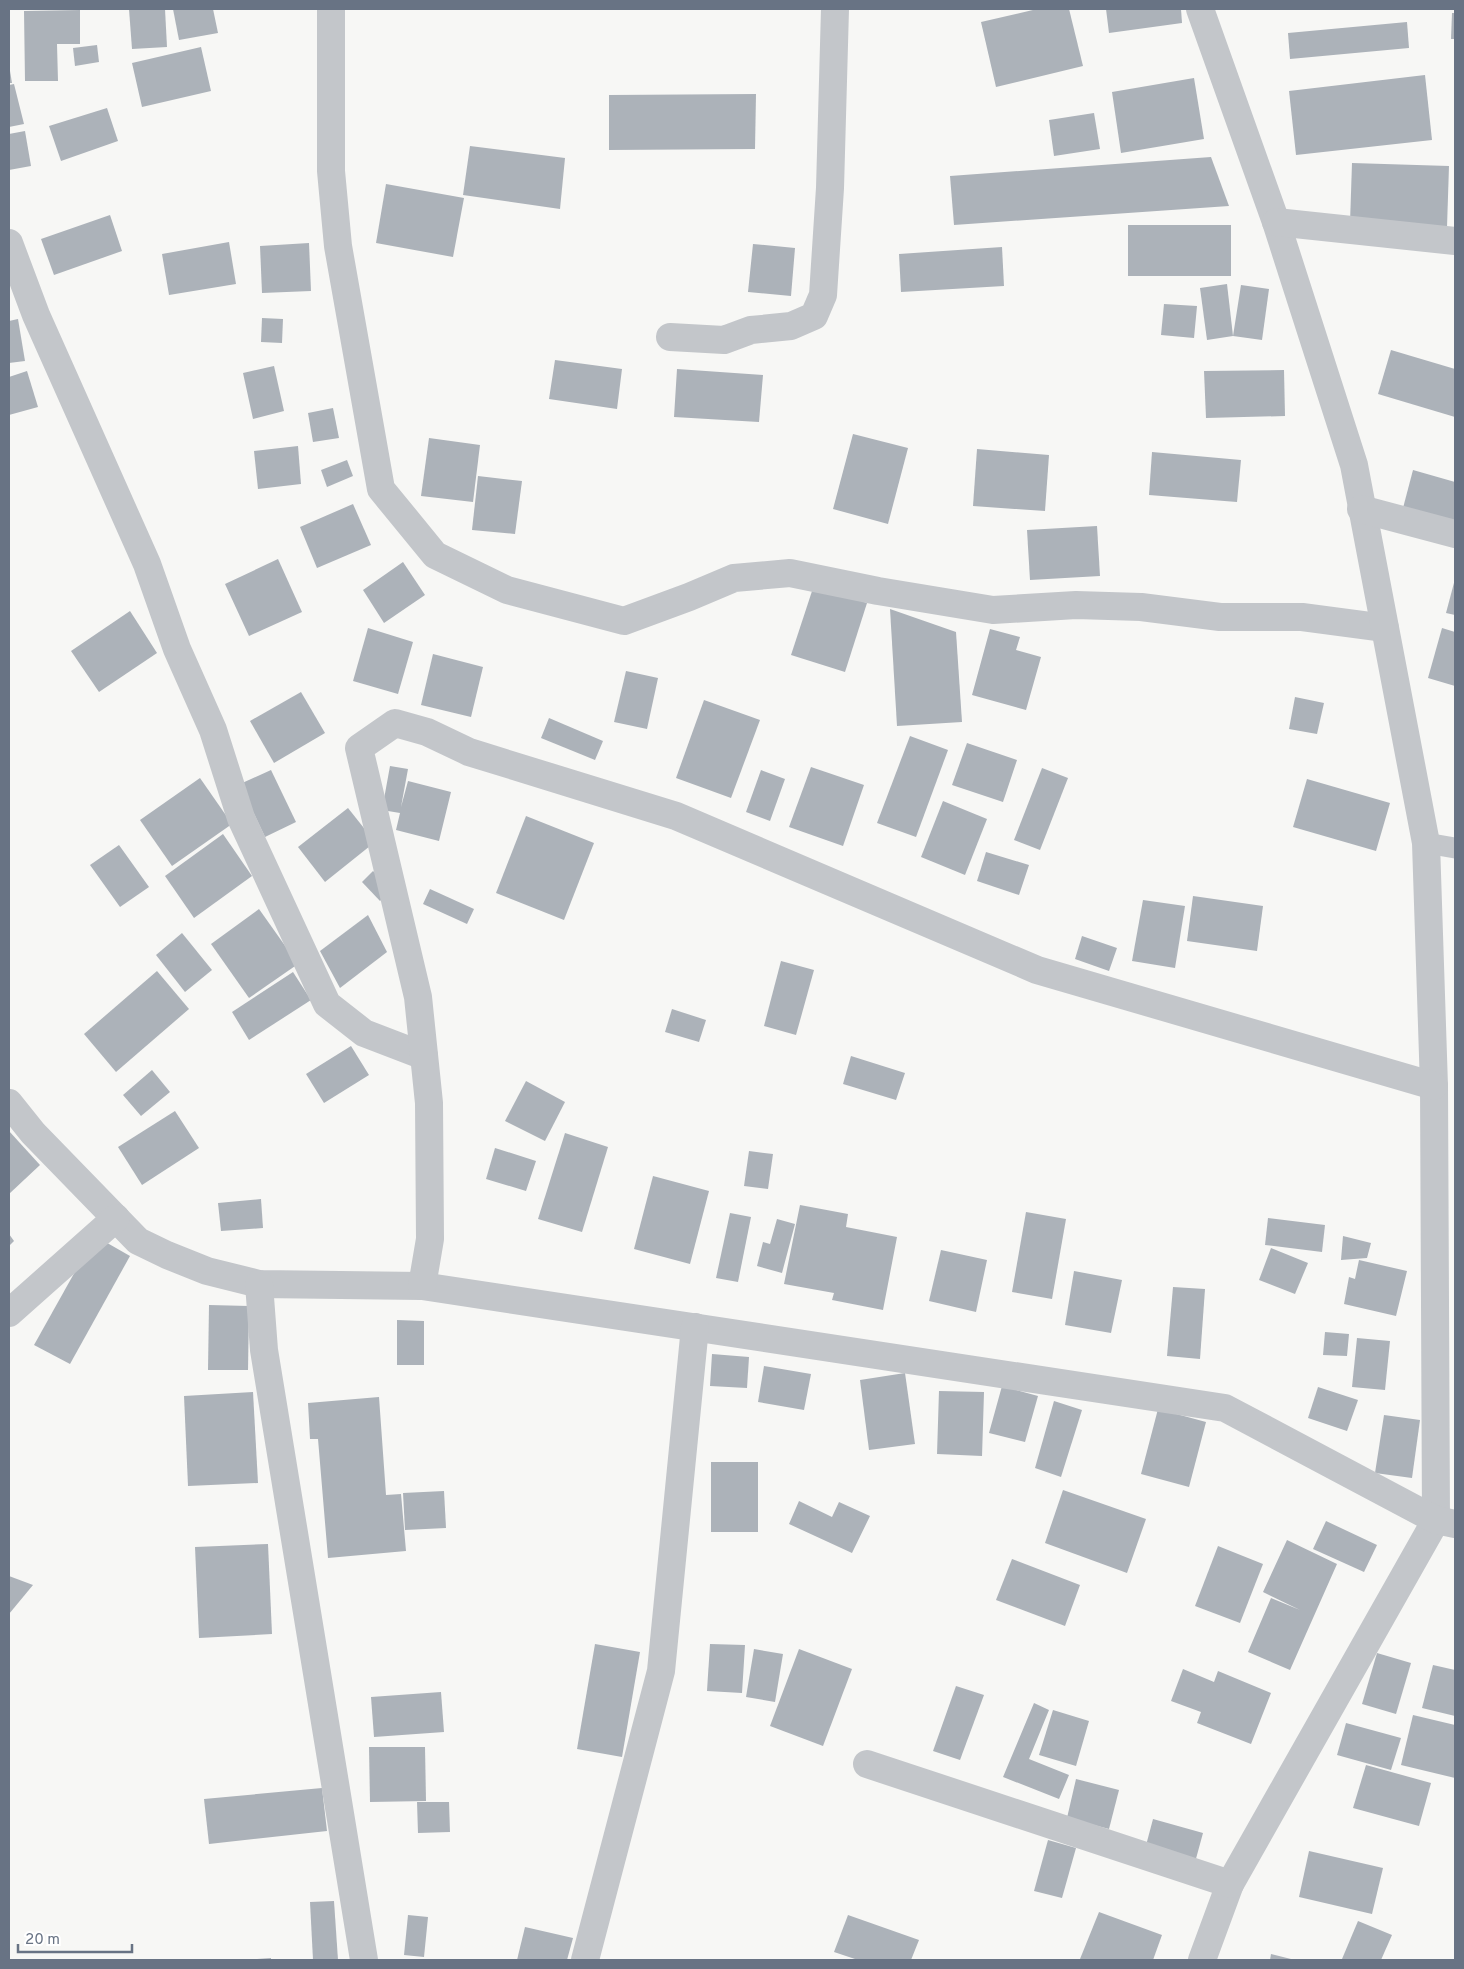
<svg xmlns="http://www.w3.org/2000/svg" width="1464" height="1969" font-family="Overpass,sans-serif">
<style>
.building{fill:#acb2b9}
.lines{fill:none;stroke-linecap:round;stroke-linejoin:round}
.service{stroke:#c3c6ca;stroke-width:21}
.minor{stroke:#c3c6ca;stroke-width:28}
</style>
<rect width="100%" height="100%" fill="#f7f7f5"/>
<g class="building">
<polygon points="129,9 165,9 167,47 132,49"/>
<polygon points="173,9 213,9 218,33 179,40"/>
<polygon points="1037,9 1069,9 1083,66 996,87 981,22"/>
<polygon points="1106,9 1181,9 1182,23 1109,33"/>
<polygon points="80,10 80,44 57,44 58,81 25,81 24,11"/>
<polygon points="1452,13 1455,13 1455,39 1451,39"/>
<polygon points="1407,22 1409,48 1290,59 1288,33"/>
<polygon points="97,45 99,62 75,66 73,48"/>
<polygon points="201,47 211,91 142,107 132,63"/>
<polygon points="9,65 12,83 9,83"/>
<polygon points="1425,75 1432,140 1296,155 1289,91"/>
<polygon points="1194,78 1204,139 1121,153 1112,92"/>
<polygon points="14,84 24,124 9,127 9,85"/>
<polygon points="756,94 755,149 609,150 609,95"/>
<polygon points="107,108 118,141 61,161 49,126"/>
<polygon points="1094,113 1100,149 1054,156 1049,120"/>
<polygon points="25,131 31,166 9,170 9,134"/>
<polygon points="470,146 565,158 560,209 463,195"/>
<polygon points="1211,157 1229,206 954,225 950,176"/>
<polygon points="1352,163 1449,166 1447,227 1350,223"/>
<polygon points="386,184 464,198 453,257 376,243"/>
<polygon points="110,215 122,251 54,275 41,239"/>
<rect x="1128" y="225" width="103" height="51"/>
<polygon points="229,242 236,284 169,295 162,254"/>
<polygon points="309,243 311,291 262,293 260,246"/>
<polygon points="753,244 795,248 791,296 748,292"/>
<polygon points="1002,247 1004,286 901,292 899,254"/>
<polygon points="1227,284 1233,336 1207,340 1200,288"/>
<polygon points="1241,285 1269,289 1262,340 1233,336"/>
<polygon points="1164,304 1197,306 1194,338 1161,335"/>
<polygon points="262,318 283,319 282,343 261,342"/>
<polygon points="18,319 25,361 9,363 9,321"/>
<polygon points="1391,350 1455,369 1455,417 1378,394"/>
<polygon points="555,360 622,369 617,409 549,399"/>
<polygon points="274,366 284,411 253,419 243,373"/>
<polygon points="677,369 763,375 759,422 674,417"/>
<polygon points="1284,370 1285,416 1206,418 1204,371"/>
<polygon points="27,371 38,407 9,415 9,377"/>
<polygon points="333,408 339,438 313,442 308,413"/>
<polygon points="853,434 908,448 888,524 833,509"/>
<polygon points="429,438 480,445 473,502 421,496"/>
<polygon points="298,446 301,484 258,489 254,451"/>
<polygon points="977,449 1049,455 1045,511 973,506"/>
<polygon points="1152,452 1241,460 1237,502 1149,495"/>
<polygon points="347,460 353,476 327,487 321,470"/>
<polygon points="1413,470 1455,482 1455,522 1403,508"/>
<polygon points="478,476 522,481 515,534 472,530"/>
<polygon points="353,504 371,545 317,568 300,527"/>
<polygon points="1097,526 1100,576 1030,580 1027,530"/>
<polygon points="278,559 302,612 249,636 225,584"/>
<polygon points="403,562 425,595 384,623 363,590"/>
<polygon points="1455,579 1455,615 1446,613"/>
<polygon points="814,585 867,603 845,672 791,655"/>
<polygon points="890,609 956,632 962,722 897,726"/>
<polygon points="130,611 157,653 99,692 71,651"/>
<polygon points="368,628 413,642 398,694 353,681"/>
<polygon points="1442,628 1455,632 1455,686 1428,678"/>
<polygon points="990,629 1020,637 1016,650 1041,657 1026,710 972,695"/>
<polygon points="433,654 483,667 471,717 421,705"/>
<polygon points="626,671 658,678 647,729 614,722"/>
<polygon points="301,692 325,733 274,763 250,721"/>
<polygon points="1295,697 1324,703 1317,734 1289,729"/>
<polygon points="704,700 760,720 731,798 676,778"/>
<polygon points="549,718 603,741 595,760 541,738"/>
<polygon points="910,736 948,750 916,837 877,823"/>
<polygon points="967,743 1017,760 1003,802 952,785"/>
<polygon points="390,766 408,769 401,807 408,781 451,792 439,841 396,830 400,813 382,810"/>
<polygon points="811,767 864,785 843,846 789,827"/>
<polygon points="1042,768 1068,778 1040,850 1014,840"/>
<polygon points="271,770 296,822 265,837 240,784"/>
<polygon points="761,770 785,779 770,821 746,812"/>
<polygon points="200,778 232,824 172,866 140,820"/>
<polygon points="1307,779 1390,803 1376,851 1293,827"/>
<polygon points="943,801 987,819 965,875 921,857"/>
<polygon points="348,808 375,842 325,882 298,847"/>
<polygon points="526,816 594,843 564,920 496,893"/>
<polygon points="223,834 252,876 194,918 165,876"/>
<polygon points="119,845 149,887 120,907 90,865"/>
<polygon points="986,852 1029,865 1019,895 977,881"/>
<polygon points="373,871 392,889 380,901 362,882"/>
<polygon points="430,889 474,909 467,924 423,904"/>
<polygon points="1193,896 1263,906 1257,951 1187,941"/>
<polygon points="1143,900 1185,906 1175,968 1132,961"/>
<polygon points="259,909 298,964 249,998 211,944"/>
<polygon points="368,915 387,952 340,988 320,951"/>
<polygon points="182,933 212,970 185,992 156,955"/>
<polygon points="1082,936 1117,948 1109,971 1075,959"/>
<polygon points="781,961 814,970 796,1035 764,1026"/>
<polygon points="157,971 189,1009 116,1072 84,1034"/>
<polygon points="293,972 311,1000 249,1040 232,1012"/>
<polygon points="672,1009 706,1020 699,1042 665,1032"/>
<polygon points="351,1046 369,1075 324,1103 306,1074"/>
<polygon points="851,1056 905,1073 896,1100 843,1084"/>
<polygon points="152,1070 170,1092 141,1116 123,1095"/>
<polygon points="526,1081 565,1102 545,1141 505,1121"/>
<polygon points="175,1111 199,1148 142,1185 118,1147"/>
<polygon points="9,1131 40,1165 9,1194"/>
<polygon points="565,1133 608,1147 582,1232 538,1219"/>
<polygon points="495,1148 536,1161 526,1191 486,1179"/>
<polygon points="749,1151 773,1154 768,1189 744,1186"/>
<polygon points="653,1176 709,1191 690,1264 634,1249"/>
<polygon points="261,1199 263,1228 221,1231 218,1203"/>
<polygon points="800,1205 848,1214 846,1227 897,1237 883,1310 832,1300 834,1293 784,1284"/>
<polygon points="1026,1212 1066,1219 1052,1299 1012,1292"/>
<polygon points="730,1213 751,1217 738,1282 716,1278"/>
<polygon points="1268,1218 1325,1225 1322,1252 1265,1245"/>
<polygon points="777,1219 795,1224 782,1273 757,1266 763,1242 770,1244"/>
<polygon points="9,1234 14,1241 9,1246"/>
<polygon points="95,1236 130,1256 70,1364 34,1345"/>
<polygon points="1343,1236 1371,1243 1367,1258 1341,1260"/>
<polygon points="1271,1248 1308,1263 1295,1294 1259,1280"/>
<polygon points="941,1250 987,1260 976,1312 929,1301"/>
<polygon points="1359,1260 1407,1271 1396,1316 1344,1304 1349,1277 1355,1279"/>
<polygon points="1074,1271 1122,1280 1111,1333 1065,1325"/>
<polygon points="1173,1287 1205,1289 1200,1359 1167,1356"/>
<polygon points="209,1305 249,1306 248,1370 208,1370"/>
<polygon points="397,1320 424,1321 424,1365 397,1365"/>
<polygon points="1325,1332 1349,1334 1347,1356 1323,1355"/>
<polygon points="1357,1338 1390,1341 1385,1390 1352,1387"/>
<polygon points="712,1354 749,1357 747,1388 710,1386"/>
<polygon points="764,1366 811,1374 804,1410 758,1402"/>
<polygon points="905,1373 915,1444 869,1450 860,1380"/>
<polygon points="1002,1386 1038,1396 1025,1442 989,1433"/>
<polygon points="1318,1387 1358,1400 1347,1431 1308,1418"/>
<polygon points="939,1391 984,1392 982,1456 937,1454"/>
<polygon points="253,1392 258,1483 188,1486 184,1396"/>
<polygon points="379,1397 386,1495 401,1494 406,1551 328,1558 318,1439 310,1439 308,1403"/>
<polygon points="1054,1401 1082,1410 1061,1477 1035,1468"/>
<polygon points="1158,1409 1206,1422 1189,1487 1141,1474"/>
<polygon points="1384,1415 1420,1420 1412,1478 1375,1473"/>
<rect x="711" y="1462" width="47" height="70"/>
<polygon points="1063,1490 1146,1519 1127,1573 1045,1543"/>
<polygon points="444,1491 446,1528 405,1530 403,1493"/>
<polygon points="799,1501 832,1517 839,1502 870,1516 852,1553 789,1524"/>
<polygon points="1326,1521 1377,1545 1364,1572 1313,1549"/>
<polygon points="1287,1540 1337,1564 1290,1670 1248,1652 1271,1598 1300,1610 1263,1592"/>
<polygon points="268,1544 272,1634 199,1638 195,1547"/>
<polygon points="1218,1546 1263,1564 1240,1623 1195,1606"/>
<polygon points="1012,1559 1080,1585 1065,1626 996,1600"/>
<polygon points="9,1576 33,1585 9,1614"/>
<polygon points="595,1644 640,1652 622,1757 577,1749"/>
<polygon points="710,1644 745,1645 742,1693 707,1691"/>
<polygon points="754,1649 783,1654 775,1702 746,1697"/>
<polygon points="799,1649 852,1669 823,1746 770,1726"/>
<polygon points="1377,1653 1411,1663 1396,1714 1362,1704"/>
<polygon points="1433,1665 1455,1670 1455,1716 1422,1708"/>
<polygon points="1183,1669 1214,1682 1218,1671 1271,1693 1251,1744 1197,1723 1201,1712 1171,1701"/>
<polygon points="956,1686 984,1695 960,1760 933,1751"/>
<polygon points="441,1692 444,1732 374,1737 371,1697"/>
<polygon points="1034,1703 1049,1710 1029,1759 1069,1775 1059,1799 1003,1777"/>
<polygon points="1053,1710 1089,1721 1076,1766 1039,1755"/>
<polygon points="1413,1715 1455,1725 1455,1778 1401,1765"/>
<polygon points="1346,1723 1401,1738 1391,1770 1337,1755"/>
<polygon points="369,1747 425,1747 426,1801 370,1802"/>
<polygon points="1366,1765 1431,1783 1419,1826 1353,1808"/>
<polygon points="1076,1779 1119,1790 1109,1829 1067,1818"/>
<polygon points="322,1788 327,1831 209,1844 204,1799"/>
<polygon points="417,1802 449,1802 450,1832 418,1833"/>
<polygon points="1153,1819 1203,1833 1194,1866 1144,1853"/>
<polygon points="1048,1840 1076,1848 1062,1898 1034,1891"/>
<polygon points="1309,1851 1383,1868 1372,1914 1299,1897"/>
<polygon points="334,1901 338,1960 313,1960 310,1902"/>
<polygon points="1099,1912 1162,1935 1153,1960 1080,1959"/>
<polygon points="408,1915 428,1917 424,1957 404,1955"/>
<polygon points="848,1915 919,1940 911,1960 858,1960 834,1952"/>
<polygon points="1358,1921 1392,1935 1381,1960 1342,1959"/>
<polygon points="525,1927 573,1938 567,1960 517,1960"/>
<polygon points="1271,1954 1295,1960 1270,1960"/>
<polygon points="271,1958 271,1960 257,1960 257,1959"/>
</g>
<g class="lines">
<polyline class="service" points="1426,843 1455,848"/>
<g class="minor">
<polyline points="331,9 331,171 338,246 381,489 435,555 507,590 624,621 689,597 734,578 790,573 878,591 993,610 1076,605 1141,607 1220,617 1302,617 1385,628"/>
<polyline points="1200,9 1276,222 1354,465 1426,843 1434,1086 1436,1520 1230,1884 1202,1960"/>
<polyline points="1276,222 1455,241"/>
<polyline points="9,243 36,315 147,564 177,649 213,730 241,818 327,1004 364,1033 424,1056"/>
<polyline points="670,337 724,340 751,330 791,326 814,316 823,295 830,188 835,9"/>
<polyline points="1361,509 1455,534"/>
<polyline points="9,1103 33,1133 138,1241 167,1255 207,1271 259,1284 422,1286 1225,1408 1436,1520 1455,1524"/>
<polyline points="259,1284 264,1350 364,1960"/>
<polyline points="422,1286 430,1239 429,1103 418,997 359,748 395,723 427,732 469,752 676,816 1037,970 1434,1086"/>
<polyline points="9,1313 116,1218"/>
<polyline points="867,1764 1230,1884"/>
<polyline points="585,1960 661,1671 695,1327"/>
</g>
</g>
<rect width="1464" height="1969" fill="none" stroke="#687384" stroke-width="20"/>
<path d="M18 1944v8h114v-8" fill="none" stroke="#687384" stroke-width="2.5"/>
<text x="25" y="1944" font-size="15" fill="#687384" stroke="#ffffff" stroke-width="4" paint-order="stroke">20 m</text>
</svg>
